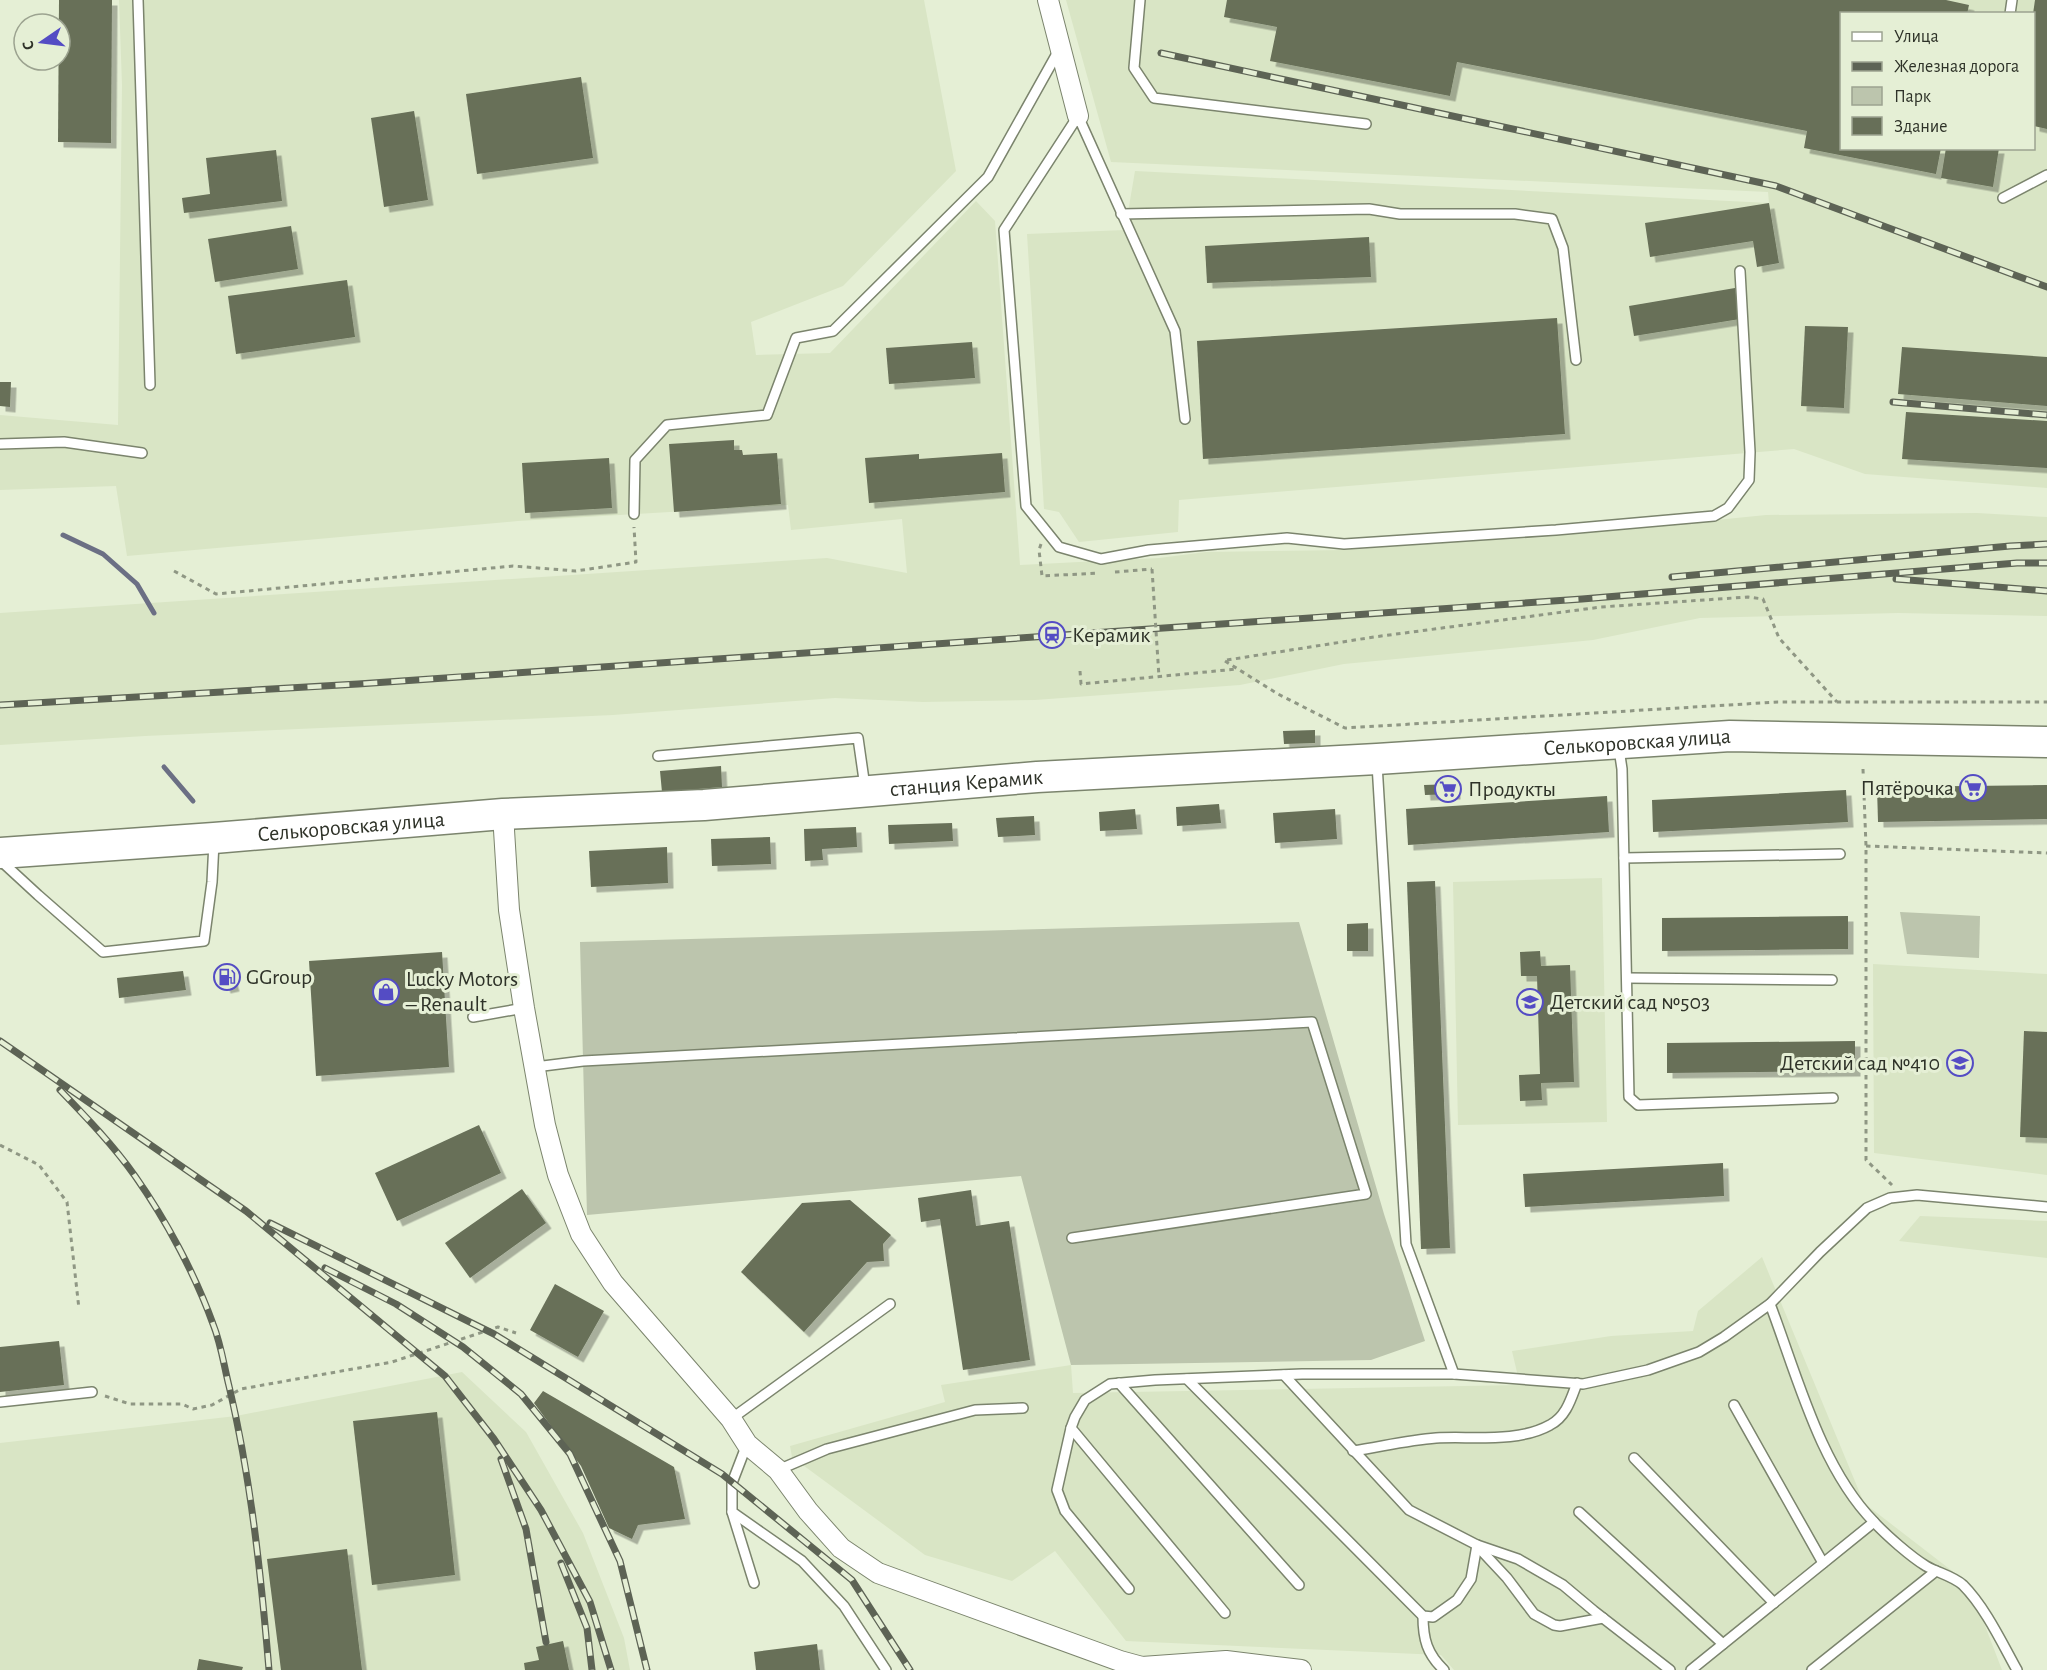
<svg xmlns="http://www.w3.org/2000/svg" width="2047" height="1670" font-family="'Alegreya Sans',sans-serif">
<style>
.built{fill:#d9e5c5;fill-rule:evenodd}
.green{fill:#bcc5ad}
.lines{fill:none;stroke-linecap:round;stroke-linejoin:round}
.stream{stroke:#6b6f84;stroke-width:5}
.building{fill:#676f58;filter:url(#shadow)}
.service-casing{stroke:#7b846d;stroke-width:12}
.minor-casing{stroke:#7b846d;stroke-width:22}
.primary-casing{stroke:#7b846d;stroke-width:33}
.path{stroke:#8f9784;stroke-width:3;stroke-dasharray:4.5 4.5;stroke-linecap:butt}
.service{stroke:#fff;stroke-width:9}
.minor{stroke:#fff;stroke-width:20}
.primary{stroke:#fff;stroke-width:30}
.rail-casing{stroke:#5d6355;stroke-width:7}
.rail{stroke:#e5efd5;stroke-width:4.5;stroke-dasharray:14;stroke-linecap:butt}
.path-bridge{stroke:#8f9784;stroke-width:3;stroke-dasharray:4.5 4.5;stroke-linecap:butt}
.labels{text-anchor:middle;dominant-baseline:central;stroke-width:6;stroke-linejoin:round;paint-order:stroke}
.poi-label{font-size:22px;fill:#2e3228;stroke:#e5efd5;text-anchor:start}
.street-label{font-size:22px;fill:#2e3228;stroke:#e5efd5}
</style>
<defs>
<filter id="shadow"><feDropShadow dx="5.5" dy="5.5" stdDeviation="0" flood-color="#0004"/></filter>
</defs>
<rect width="100%" height="100%" fill="#e5efd5"/>
<g class="built">
<polygon points="119,0 924,0 956,171 843,286 751,322 756,355 830,353 976,201 995,221 1020,565 1159,558 1206,552 1346,550 1469,541 1536,538 1766,515 1977,513 2047,517 2047,616 1898,613 1700,618 1593,640 1344,664 1240,685 1035,700 923,702 835,698 613,715 145,736 0,745 0,613 827,558 907,573 902,519 791,530 788,505 518,521 127,556 116,486 0,490 0,415 118,425 122,85"/>
<path d="M1066 0H2047V488L1865 474 1794 449 1179 500 1178 532 1079 542 1059 512 1044 509 1027 234 1125 230 1135 171 1769 203 1768 192 1111 162ZM1842 14H2034V148H1842Z"/>
<polygon points="1602,878 1607,1122 1458,1125 1453,882"/>
<polygon points="1873,964 2047,974 2047,1175 1874,1153"/>
<polygon points="1920,1216 2047,1221 2047,1258 1899,1241"/>
<polygon points="1762,1257 1864,1503 1969,1584 2002,1670 1454,1670 1441,1655 1126,1641 1055,1551 1012,1581 925,1555 792,1457 790,1446 945,1402 941,1385 1071,1365 1073,1393 1520,1385 1512,1351 1611,1336 1693,1331 1698,1311"/>
<polygon points="462,1372 526,1432 583,1533 624,1638 630,1670 0,1670 0,1443 236,1416"/>
</g>
<g class="green">
<polygon points="1900,912 1980,916 1979,958 1907,954"/>
<polygon points="1299,922 1384,1214 1425,1341 1371,1360 1071,1365 1021,1176 587,1215 580,942"/>
</g>
<g class="lines">
<g class="stream">
<polyline points="63,535 103,554 137,584 154,613"/>
<polyline points="164,767 193,801"/>
</g>
</g>
<g class="building">
<polygon points="59,0 112,0 111,143 58,142"/>
<polygon points="1227,0 1946,0 1969,5 1967,14 1842,14 1842,148 1941,148 1936,174 1804,148 1807,131 1457,62 1450,96 1270,61 1277,27 1224,17"/>
<polygon points="2035,0 2047,0 2047,129 2034,126 2033,14"/>
<polygon points="581,77 593,158 477,174 466,94"/>
<polygon points="414,111 428,200 384,207 371,118"/>
<polygon points="1946,148 1999,148 1993,187 1941,178"/>
<polygon points="276,150 282,201 184,213 182,198 210,194 206,158"/>
<polygon points="1769,203 1779,263 1757,267 1753,241 1650,257 1645,223"/>
<polygon points="291,226 298,269 215,282 208,239"/>
<polygon points="1369,237 1371,277 1207,283 1205,246"/>
<polygon points="347,280 355,337 236,354 228,296"/>
<polygon points="1735,288 1740,319 1634,336 1629,306"/>
<polygon points="1557,318 1565,434 1203,459 1197,341"/>
<polygon points="1805,326 1848,327 1844,408 1801,406"/>
<polygon points="972,342 975,378 889,384 886,348"/>
<polygon points="1902,347 2047,357 2047,406 1898,394"/>
<polygon points="0,382 11,382 10,407 0,406"/>
<polygon points="1906,412 2047,421 2047,468 1902,459"/>
<polygon points="734,440 734,450 742,450 743,455 777,453 781,504 674,512 669,444"/>
<polygon points="1002,453 1005,492 869,503 865,458 919,454 919,459"/>
<polygon points="609,458 612,508 525,513 522,463"/>
<polygon points="1315,730 1315,743 1284,744 1283,731"/>
<polygon points="721,766 722,787 662,792 660,771"/>
<polygon points="1455,784 1455,794 1425,795 1424,785"/>
<polygon points="2047,785 2047,819 1878,822 1877,787"/>
<polygon points="1846,790 1848,822 1653,832 1652,800"/>
<polygon points="1607,796 1609,832 1408,845 1406,809"/>
<polygon points="1219,804 1221,823 1177,826 1176,807"/>
<polygon points="1135,809 1137,829 1100,831 1099,812"/>
<polygon points="1335,809 1337,839 1275,843 1273,813"/>
<polygon points="1034,816 1035,835 998,837 996,818"/>
<polygon points="952,823 953,841 889,844 888,825"/>
<polygon points="856,827 857,847 822,849 823,860 805,861 804,829"/>
<polygon points="770,837 771,864 712,866 711,839"/>
<polygon points="667,847 668,883 591,887 589,851"/>
<polygon points="1435,881 1450,1248 1421,1249 1407,882"/>
<polygon points="1848,916 1848,949 1662,951 1662,918"/>
<polygon points="1368,923 1368,951 1347,951 1347,924"/>
<polygon points="1540,951 1541,966 1570,965 1574,1082 1541,1083 1542,1100 1520,1101 1519,1075 1540,1074 1537,976 1521,976 1520,952"/>
<polygon points="442,952 449,1067 316,1076 309,961"/>
<polygon points="228,964 234,986 225,988 220,966"/>
<polygon points="183,971 186,990 119,998 117,978"/>
<polygon points="2024,1031 2047,1032 2047,1138 2020,1137"/>
<polygon points="1855,1041 1855,1071 1667,1073 1667,1043"/>
<polygon points="479,1125 501,1173 397,1221 375,1173"/>
<polygon points="1723,1163 1724,1196 1525,1207 1523,1174"/>
<polygon points="522,1189 546,1223 470,1278 445,1243"/>
<polygon points="971,1190 976,1226 1009,1221 1030,1360 963,1370 940,1219 921,1222 918,1198"/>
<polygon points="850,1200 891,1235 883,1244 884,1261 867,1262 804,1332 741,1272 802,1203"/>
<polygon points="555,1284 604,1311 578,1357 530,1330"/>
<polygon points="59,1341 64,1385 0,1392 0,1347"/>
<polygon points="543,1391 674,1467 685,1519 638,1525 632,1539 609,1528 581,1466 534,1403"/>
<polygon points="437,1412 455,1575 372,1585 353,1421"/>
<polygon points="347,1549 362,1670 281,1670 267,1559"/>
<polygon points="563,1641 569,1670 525,1670 524,1663 539,1660 536,1647"/>
<polygon points="817,1644 820,1670 756,1670 754,1652"/>
<polygon points="199,1659 243,1667 242,1670 197,1670"/>
</g>
<g class="lines">
<defs>
<g id="service">
<polyline points="138,0 150,385"/>
<polyline points="1140,0 1134,68 1154,98 1366,124"/>
<polyline points="2010,14 2012,0"/>
<polyline points="1078,116 1004,230 1026,506 1059,547 1101,559 1149,550 1287,538 1344,544 1556,530 1714,516 1728,508 1749,480 1750,452 1740,271"/>
<polyline points="1078,116 1175,331 1185,419"/>
<polyline points="2003,198 2047,175"/>
<polyline points="1121,214 1369,209 1400,214 1515,214 1552,219 1563,248 1576,360"/>
<polyline points="0,444 64,442 142,453"/>
<polyline points="634,514 635,460 667,425 767,415 796,338 833,331 988,177 1059,50"/>
<polyline points="1619,749 1622,769 1629,1097 1638,1105 1833,1098"/>
<polyline points="658,756 858,738 865,787"/>
<polyline points="1377,764 1406,1244 1454,1374"/>
<polyline points="1624,858 1840,854"/>
<polyline points="0,860 38,895 103,952 204,941 212,882 214,842"/>
<polyline points="1627,978 1832,980"/>
<polyline points="473,1017 524,1008"/>
<polyline points="535,1067 583,1061 1312,1022 1366,1194 1072,1238"/>
<path d="M1770 1304C1797 1375 1820 1467 1874 1522 1886 1535 1911 1557 1926 1566 1938 1573 1953 1576 1963 1585 1985 1607 2002 1643 2017 1670"/>
<polyline points="1284,1375 1409,1510 1477,1545 1518,1559 1563,1585 1594,1611 1670,1670"/>
<polyline points="1187,1379 1423,1616 1433,1617 1457,1600 1471,1579 1477,1545"/>
<polyline points="1119,1383 1299,1585"/>
<polyline points="0,1402 92,1392"/>
<polyline points="1734,1405 1823,1563"/>
<polyline points="731,1419 890,1304"/>
<polyline points="1071,1428 1057,1490 1065,1511 1129,1589"/>
<polyline points="747,1444 732,1483 732,1512 802,1561 844,1606 886,1670"/>
<path d="M1353 1451C1380 1447 1408 1440 1436 1438 1471 1436 1518 1443 1550 1425 1566 1417 1571 1399 1577 1383"/>
<polyline points="1634,1458 1774,1603"/>
<polyline points="778,1470 827,1449 975,1410 1023,1408"/>
<polyline points="732,1512 754,1583"/>
<polyline points="1579,1512 1723,1644"/>
<polyline points="1478,1547 1507,1578 1534,1614 1554,1625 1560,1626 1603,1618"/>
<polyline points="1225,1613 1071,1428 1075,1417 1085,1400 1110,1384 1155,1380 1302,1374 1454,1374 1583,1384 1648,1370 1699,1352 1724,1337 1770,1304 1820,1252 1867,1208 1890,1198 1917,1195 2047,1207"/>
<path d="M1423 1616C1423 1639 1427 1654 1444 1670"/>
<polyline points="1691,1670 1874,1522"/>
<polyline points="1812,1670 1936,1571"/>
</g>
<g id="minor">
<polyline points="1048,0 1078,116"/>
<polyline points="503,814 509,910 524,1008 545,1125 558,1175 581,1234 613,1283 731,1419 747,1444 778,1470 808,1511 841,1548 878,1573 1120,1661 1142,1667 1226,1661 1301,1670"/>
</g>
<g id="primary">
<path id="s1" d="M0 853 214 838 503 814 704 805 1037 777 1377 759 1730 736 2047 742"/>
</g>
</defs>
<use href="#service" class="service-casing"/>
<use href="#minor" class="minor-casing"/>
<use href="#primary" class="primary-casing"/>
<g class="path">
<polyline points="1041,544 1039,550 1042,576 1099,573"/>
<polyline points="174,571 216,594 513,566 576,571 636,562 634,527"/>
<polyline points="1115,572 1152,569"/>
<polyline points="1227,660 1374,637 1601,607 1748,597 1763,599 1779,638 1837,702"/>
<polyline points="1225,661 1278,694 1345,728 1778,702 2047,702"/>
<polyline points="1080,671 1081,684 1237,669"/>
<polyline points="1863,769 1866,846 1866,1160 1892,1185"/>
<polyline points="1866,846 2047,853"/>
<polyline points="0,1145 39,1165 67,1202 79,1309"/>
<polyline points="105,1396 130,1404 182,1404 193,1409 212,1405 241,1389 392,1362 498,1327 516,1333"/>
</g>
<use href="#service" class="service"/>
<use href="#minor" class="minor"/>
<use href="#primary" class="primary"/>
<defs>
<g id="rail">
<polyline points="1161,53 1776,186 2047,287"/>
<polyline points="1893,402 2047,415"/>
<polyline points="1672,577 2010,546 2047,544"/>
<polyline points="1896,579 2047,591"/>
<polyline points="0,705 358,684 1582,599 2017,563 2047,563"/>
<polyline points="0,1041 246,1211 445,1376 494,1439 541,1510 590,1602 611,1670"/>
<path d="M60 1090C86 1117 113 1145 135 1176 166 1220 195 1274 213 1324 221 1344 224 1366 229 1386 251 1479 261 1575 269 1670"/>
<polyline points="270,1223 494,1334 722,1474 852,1580 910,1670"/>
<polyline points="325,1268 396,1304 463,1347 521,1394 570,1454 620,1561 647,1670"/>
<polyline points="501,1459 526,1529 546,1642"/>
<polyline points="561,1563 587,1628 592,1670"/>
</g>
</defs>
<use href="#rail" class="rail-casing"/>
<use href="#rail" class="rail"/>
<polyline class="path-bridge" points="1152,569 1159,677"/>
</g>
<defs>
<symbol id="station-ring" viewBox="-11 -11 22 22"><circle r="9.5" fill="#e5efd5" stroke="#544cc4" stroke-width="1.5"/><path d="M-3-6H3Q5-6 5-4V2Q5 4 3 4L4.5 6H3L1.5 4h-3L-3 6H-4.5L-3 4Q-5 4-5 2V-4Q-5-6-3-6ZM-3.5-4v3h7v-3ZM-3.5 1v1.5H-2V1ZM2 1v1.5H3.5V1Z" fill="#544cc4"/></symbol>
<symbol id="supermarket-ring" viewBox="-11 -11 22 22"><circle r="9.5" fill="#e5efd5" stroke="#544cc4" stroke-width="1.5"/><path d="M-6-5.5h2.5l.6 2H6L4.5 2H-2.5L-4.4-4H-6ZM-1.5 3.2a1.3 1.3 0 1 0 .1 0ZM3 3.2a1.3 1.3 0 1 0 .1 0Z" fill="#544cc4"/></symbol>
<symbol id="fuel-ring" viewBox="-11 -11 22 22"><circle r="9.5" fill="#e5efd5" stroke="#544cc4" stroke-width="1.5"/><path d="M-5.5-6h7V0h2V4h1.3V-2.5L3-4.5l.8-.8L6-3V5H2.5V1h-1V6h-7ZM-4.2-4.7v3.2H.2V-4.7Z" fill="#544cc4"/></symbol>
<symbol id="shop-ring" viewBox="-11 -11 22 22"><circle r="9.5" fill="#e5efd5" stroke="#544cc4" stroke-width="1.5"/><path d="M-5-2.5h2.3a2.7 3.5 0 0 1 5.4 0H5L5.5 6h-11ZM-1.5-2.5h3a1.5 2.3 0 0 0-3 0Z" fill="#544cc4"/></symbol>
<symbol id="school-ring" viewBox="-11 -11 22 22"><circle r="9.5" fill="#e5efd5" stroke="#544cc4" stroke-width="1.5"/><path d="M0-5L7-2L0 1L-7-2ZM-4 1L0 2.5L4 1V4Q0 6-4 4Z" fill="#544cc4"/></symbol>
</defs>
<g fill-rule="evenodd">
<use href="#station-ring" x="1037" y="620" width="30" height="30"/>
<use href="#supermarket-ring" x="1958" y="773" width="30" height="30"/>
<use href="#supermarket-ring" x="1433" y="774" width="30" height="30"/>
<use href="#fuel-ring" x="212" y="962" width="30" height="30"/>
<use href="#shop-ring" x="371" y="977" width="30" height="30"/>
<use href="#school-ring" x="1515" y="987" width="30" height="30"/>
<use href="#school-ring" x="1945" y="1048" width="30" height="30"/>
</g>
<g class="labels">
<g class="poi-label">
<text x="1072" y="635">Керамик</text>
<text x="1954" y="788" text-anchor="end">Пятёрочка</text>
<text x="1468" y="789">Продукты</text>
<text x="246" y="977">GGroup</text>
<text x="406" y="979">Lucky Motors<tspan x="406" dy="25">– Renault</tspan></text>
<text x="1550" y="1002">Детский сад №503</text>
<text x="1940" y="1063" text-anchor="end">Детский сад №410</text>
</g>
<g class="street-label">
<text stroke="none"><textPath href="#s1" startOffset="1641">Селькоровская улица</textPath></text>
<text stroke="none"><textPath href="#s1" startOffset="969">станция Керамик</textPath></text>
<text stroke="none"><textPath href="#s1" startOffset="352">Селькоровская улица</textPath></text>
</g>
</g>
<rect x="1840" y="12" width="195" height="138" fill="#e5efd5" stroke="#9ca390" stroke-width="1.5"/>
<rect x="1852" y="32" width="30" height="9" fill="#ffffff" stroke="#9ca390" stroke-width="1.5"/>
<text x="1894" y="42" font-size="18" fill="#2e3228">Улица</text>
<rect x="1852" y="62" width="30" height="9" fill="#5d6355" stroke="#9ca390" stroke-width="1.5"/>
<text x="1894" y="72" font-size="18" fill="#2e3228">Железная дорога</text>
<rect x="1852" y="87" width="30" height="18" fill="#bcc5ad" stroke="#9ca390" stroke-width="1.5"/>
<text x="1894" y="102" font-size="18" fill="#2e3228">Парк</text>
<rect x="1852" y="117" width="30" height="18" fill="#676f58" stroke="#9ca390" stroke-width="1.5"/>
<text x="1894" y="132" font-size="18" fill="#2e3228">Здание</text>
<g transform="translate(42 42) rotate(256)"><circle r="28" fill="#e5efd5" stroke="#9ca390" stroke-width="1.5"/>
<path d="M0-4.5L10 22L0 15L-10 22Z" fill="#544cc4"/>
<text y="-9" font-size="16" font-weight="bold" text-anchor="middle" fill="#2e3228">С</text>
</g>
</svg>
